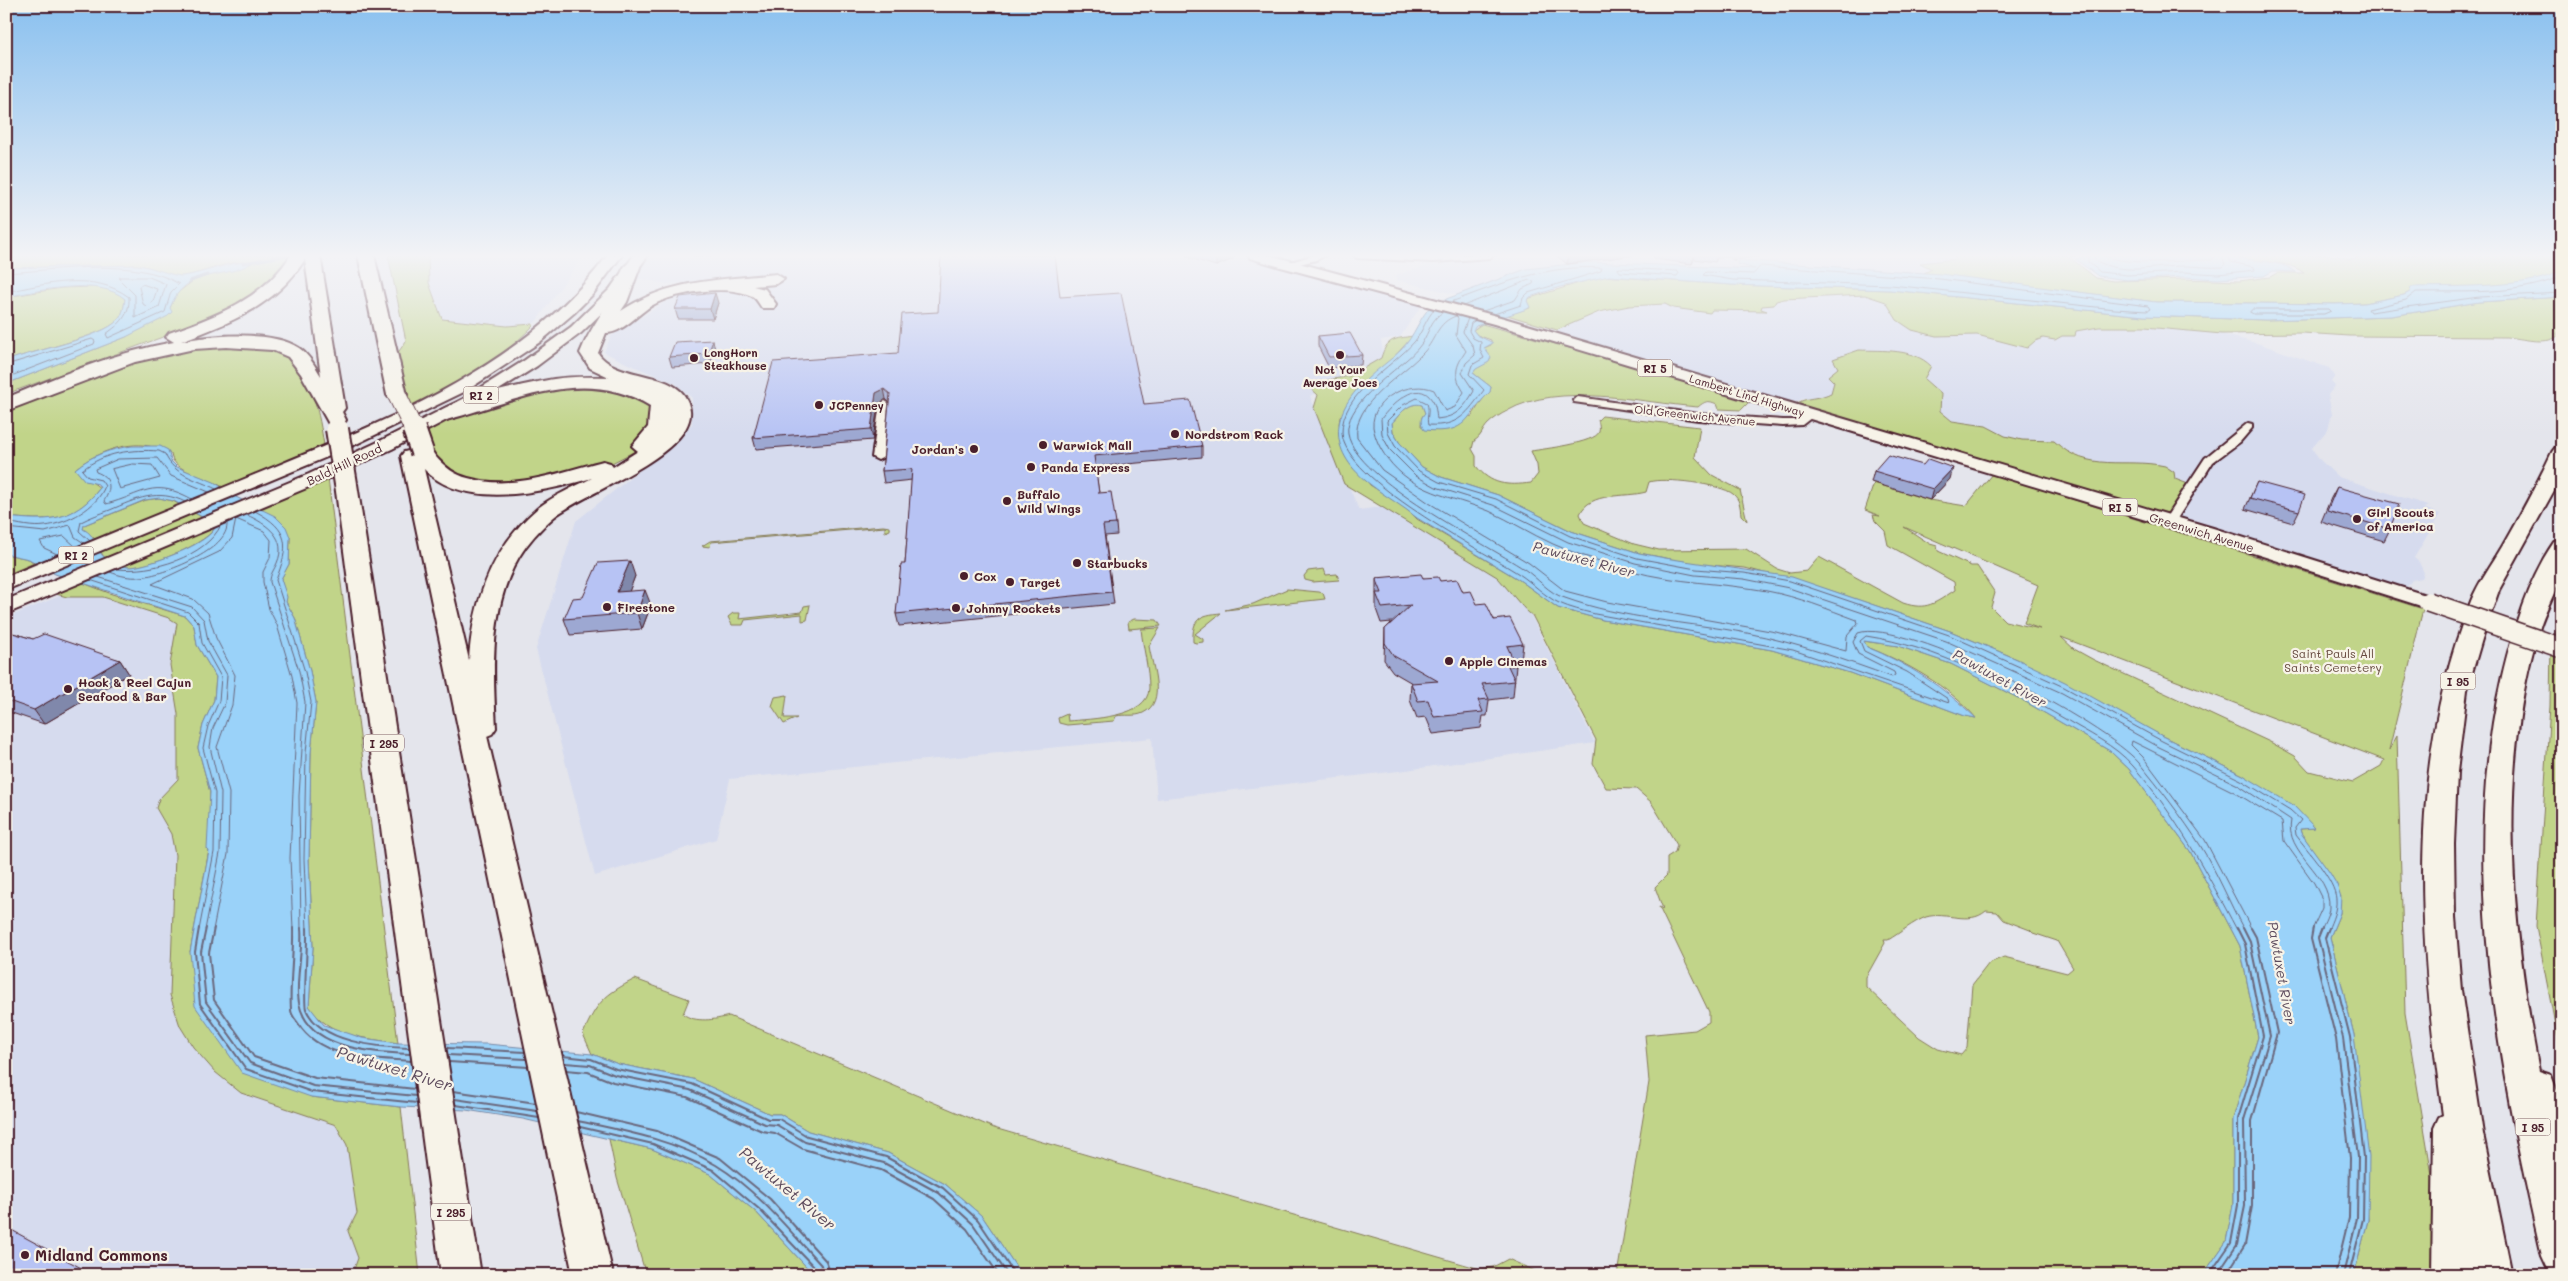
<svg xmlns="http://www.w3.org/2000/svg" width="2568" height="1281" font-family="Mali,sans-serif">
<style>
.built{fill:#d6dbee}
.green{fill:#c1d489;stroke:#867a5a;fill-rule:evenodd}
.water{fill:#9ad2f9;stroke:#7a8aa7;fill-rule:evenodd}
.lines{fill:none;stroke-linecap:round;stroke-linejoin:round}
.shore-far1{stroke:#6a677d;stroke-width:1}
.shore{stroke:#6a677d;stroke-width:2}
.stream{stroke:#7a8aa7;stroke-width:3}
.street-casing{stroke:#4a1f2b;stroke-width:4}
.primary-casing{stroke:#4a1f2b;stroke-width:4}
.highway-casing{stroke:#4a1f2b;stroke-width:4}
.street{fill:#f7f3e8;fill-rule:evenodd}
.primary{fill:#f7f3e8;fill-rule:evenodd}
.highway{fill:#f7f3e8;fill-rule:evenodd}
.primary-bridge-casing{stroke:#4a1f2b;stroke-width:22;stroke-linecap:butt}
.highway-bridge-far1-casing{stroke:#4a1f2b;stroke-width:20;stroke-linecap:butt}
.highway-bridge-casing{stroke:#4a1f2b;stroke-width:26;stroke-linecap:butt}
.primary-bridge{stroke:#f7f3e8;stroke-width:19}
.highway-bridge-far1{stroke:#f7f3e8;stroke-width:18}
.highway-bridge{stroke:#f7f3e8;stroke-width:22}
.wall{fill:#9da8d2;stroke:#4a1f2b}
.shaded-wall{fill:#8088ab;stroke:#4a1f2b}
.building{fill:#b7c3f4;stroke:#4a1f2b}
.poi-dot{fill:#4a1f2b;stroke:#f7f3e8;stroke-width:2}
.labels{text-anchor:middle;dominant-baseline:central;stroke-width:4.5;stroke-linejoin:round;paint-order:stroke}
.far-poi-label{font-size:11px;font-weight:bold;fill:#4a1f2b;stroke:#f7f3e8;text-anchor:start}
.shield{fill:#f7f3e8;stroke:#7e5f64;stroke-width:1}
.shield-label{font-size:11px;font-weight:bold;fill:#4a1f2b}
.far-street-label{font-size:11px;fill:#4a1f2b;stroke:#f7f3e8}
.poi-label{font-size:12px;font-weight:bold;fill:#4a1f2b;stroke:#f7f3e8;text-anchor:start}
.street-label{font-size:12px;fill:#4a1f2b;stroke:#f7f3e8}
.park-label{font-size:12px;fill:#684c42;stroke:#f7f3e8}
.water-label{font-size:14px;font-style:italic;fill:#5e4c5e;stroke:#f7f3e8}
.near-poi-label{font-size:15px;font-weight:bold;fill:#4a1f2b;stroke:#f7f3e8;text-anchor:start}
.near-water-label{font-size:16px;font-style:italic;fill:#5e4c5e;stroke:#f7f3e8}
</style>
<rect width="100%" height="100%" fill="#e4e5ec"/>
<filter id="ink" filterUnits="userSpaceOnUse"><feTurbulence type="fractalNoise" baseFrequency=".02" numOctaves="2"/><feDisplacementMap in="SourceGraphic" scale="10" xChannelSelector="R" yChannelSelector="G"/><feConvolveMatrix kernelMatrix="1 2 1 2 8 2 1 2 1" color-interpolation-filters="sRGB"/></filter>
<g filter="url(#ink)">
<g class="built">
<polygon points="428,255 584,255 535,323 508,326 442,319 429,283"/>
<polygon points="642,255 1242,255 1421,306 1400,337 1381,340 1384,358 1310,396 1359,510 1382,507 1515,584 1595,743 1399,771 1157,799 1152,738 730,779 716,839 595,876 536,649 576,521 668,448 692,424 692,398 675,383 628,364 604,352 611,336 676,295 739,290 767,278 667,284 636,278 643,260"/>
<polygon points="1488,255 1953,255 1956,259 1922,263 1932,269 1924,273 1749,265 1755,268 1752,269 1589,262 1526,269 1459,295 1396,280 1396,275 1423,267"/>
<polygon points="1842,294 1865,295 1886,302 1897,320 1912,330 1936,336 1977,335 2027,348 2035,341 2043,337 2055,340 2062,336 2075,336 2076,331 2099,327 2168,328 2217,333 2260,344 2329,368 2335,376 2331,382 2335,386 2328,395 2332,414 2328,429 2312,448 2318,458 2338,477 2430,506 2424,508 2440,514 2414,558 2419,562 2424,573 2422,578 2412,580 2403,592 2171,523 2175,479 2156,464 2103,464 2090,461 2063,449 2054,441 2022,440 2005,436 1986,426 1952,421 1940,411 1940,394 1924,379 1908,353 1892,352 1833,359 1838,368 1832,372 1834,382 1831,393 1821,398 1801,399 1790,408 1541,341 1557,330 1582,318 1629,306 1665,304 1699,312 1710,313 1711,310 1765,311 1761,309 1762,306 1776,301"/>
<polygon points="89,584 195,613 359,1107 376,1275 6,1275 6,618"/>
</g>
<g class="green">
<path d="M25 255H293L257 295 204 322 6 394V384L126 337 170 308 176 294 197 278 240 268 252 263C228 259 206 273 182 276 175 277 150 266 137 265L6 268V261Z"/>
<path d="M388 255H428L429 283 442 319 507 326 533 324V326C495 364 456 386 410 412L393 360 406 341Z"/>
<path d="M1953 255H2079L2069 257 2096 278 2113 281 2184 279 2239 281 2270 277 2277 273H2304C2283 257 2255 267 2233 255H2331L2352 259 2366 255H2562C2562 261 2563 269 2558 273 2538 287 2438 290 2410 292L2404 295 2365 303 2335 304 2156 302 1924 273 1932 269 1920 263 1956 259Z"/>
<path d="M1602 276 1732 285 1890 290 2144 316 2266 320 2391 316 2479 302 2562 297V334L2557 333 2558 336C2545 346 2522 338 2506 337L2350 336 2302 333 2222 334 2145 327H2099L2076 331 2075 336H2062L2055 340 2043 338 2035 341 2027 348 1977 335 1936 336 1912 330 1897 320 1886 302 1865 295 1784 299 1776 301 1774 305 1762 306 1761 309 1767 311 1712 310 1710 313 1673 308 1665 304 1629 306 1599 312 1557 330 1507 315 1530 308 1527 301 1530 298Z"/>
<path d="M95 287 115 290 125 299C124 307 123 314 118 320 103 337 31 351 6 361V297L62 288Z"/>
<path d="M1482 324 1738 394 1751 400 1741 410 1719 409 1717 404C1708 400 1705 401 1698 407 1642 403 1559 381 1507 411 1501 414 1493 419 1488 424 1482 430 1482 436 1474 441L1472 449 1476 456V466C1491 485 1507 486 1531 483L1538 474 1537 465 1531 451C1543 449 1595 443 1599 432 1600 429 1599 423 1598 420L1602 416 1700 427 1695 457 1712 475 1740 490 1747 521 1741 515C1740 506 1740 500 1733 494 1721 484 1663 477 1649 482L1646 492C1625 498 1590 491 1580 514L1584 523 1634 544 1659 550 1746 549 1777 569 1790 573 1807 571 1819 557 1903 603C1927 611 1935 603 1955 590L1954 582 1888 545 1885 531 1875 521 1873 515 1880 516 1865 510 1874 483 1929 500 1966 506 1992 474 2423 609 2389 750 2397 736 2405 1013 2441 1229 2430 1275H2354L2368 1220 2354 1035 2330 937 2340 913 2337 885 2301 833 2300 829 2314 828 2243 775 2164 737 2017 659 1950 631 1826 589 1745 568 1697 564 1639 553 1571 531 1498 495 1441 477 1422 467 1399 442 1393 432 1392 423C1400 414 1409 401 1422 405L1425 413 1422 417 1421 426 1472 416 1482 400 1490 392 1491 387 1473 373 1484 348 1491 345V340L1477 335 1473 330ZM1904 527 2038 585 2024 623 2040 629 2005 621 1991 607 1995 593 1977 566H1971L1938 551 1937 546 1930 544ZM2061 637 2384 760 2381 766 2353 782 2309 771 2295 756 2272 743 2094 660 2074 649Z"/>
<path d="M1413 336 1340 417 1339 424 1370 485 1405 507 1417 519 1518 579 1558 608 1603 620 1772 650 1850 673 1965 716 1976 718C1949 686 1905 662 1867 647L1863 641 1898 646 1951 664 2024 701 2110 751 2129 769 2190 851 2240 946 2258 1037 2233 1119V1205L2226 1242 2203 1275H1617L1649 1082 1645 1035 1695 1030 1709 1022V1012L1659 907 1663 909 1655 887 1667 875V857L1675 852 1677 845 1651 802 1636 789 1606 788 1593 764 1596 740 1532 615C1525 612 1505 585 1497 577L1344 484 1314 408 1318 395 1306 384 1350 376 1381 358C1387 338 1394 339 1413 336ZM1986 911 1997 912 2004 920 2030 930 2033 933 2057 941 2073 968 2067 973 2004 957 1989 963 1972 985 1967 1048 1961 1055 1938 1049 1919 1037 1866 987V977L1885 943 1884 940H1888C1900 933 1913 922 1926 917 1946 911 1969 926 1986 911Z"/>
<path d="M265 345C272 348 284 351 289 356 313 380 319 414 324 445L223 487C208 478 172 471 171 454 164 451 156 447 149 446 125 441 93 454 75 469L100 488C73 523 47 521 6 517V407L110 367 193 346Z"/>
<path d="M1859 350C1883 351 1913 348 1931 366L1924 379 1941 394 1940 411 1952 421 1986 426 2005 436 2022 440 2054 441C2089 474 2124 457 2165 466L2174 472 2175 479 2196 487 2169 521 1790 408C1806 395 1814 401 1831 393L1834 382 1828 376 1838 368 1833 359Z"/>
<polygon points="578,383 660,402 639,449 606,466 517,486 447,476 417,433 444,415"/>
<path d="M328 478 398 1043C366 1038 328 1037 309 1006L313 948 309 859 311 753 316 702 310 671 295 618 286 602 281 579 289 564 290 537 259 508Z"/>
<path d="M159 498 173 501 216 525C213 542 143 570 126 567 119 565 111 560 104 558L95 539 83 529 84 525 146 500Z"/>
<polygon points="883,526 890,527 890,530 885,532 885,527 711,542 710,547 702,546 710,541"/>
<polygon points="6,554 29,559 34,563 6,575"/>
<polygon points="1324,569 1326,575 1337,574 1339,580 1313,582 1305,580 1304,576 1308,571"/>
<polygon points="83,583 112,594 185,616 194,626 197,645 216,677 214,700 203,725 198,748 210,792 209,850 190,952 311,1097 401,1107 420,1275 352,1275 358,1258 348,1231 357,1213 347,1145 336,1125 241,1093 215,1072 193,1047 180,1026 170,995 175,855 171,834 156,808 159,799 178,779 178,714 170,665 177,623 169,618 103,597 67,597 56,594"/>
<polygon points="1287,589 1319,592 1323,593 1325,599 1225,610 1253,604"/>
<polygon points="810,605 807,620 802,621 802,614 745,620 743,625 732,625 728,617 733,613 740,613 739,619 802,612 804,606"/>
<path d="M1221 613 1195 634 1203 639V642L1196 643 1193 642C1192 618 1200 615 1221 613Z"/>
<polygon points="1134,619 1157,620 1161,626 1129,629 1128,622"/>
<polygon points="2562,620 2562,1061 2536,926 2550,706 2551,642"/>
<path d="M1160 628 1149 646C1152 666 1167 702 1143 713 1135 717 1125 714 1116 716L1114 721 1067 725 1059 723 1058 718 1067 714 1068 721C1089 719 1149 718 1149 688 1149 669 1143 648 1141 629Z"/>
<polygon points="787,695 784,718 797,718 784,724 772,706 775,697"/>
<path d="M635 979 689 999 683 1014C695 1023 715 1020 729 1016L994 1128 1480 1269 1493 1267 1508 1259 1544 1275 1021 1274 982 1216 945 1184 888 1153 808 1131 780 1114H770L693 1079 618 1064 592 1054 583 1034C597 1002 604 995 635 979Z"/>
<polygon points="609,1139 652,1149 710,1174 756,1212 814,1275 646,1275 617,1178"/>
</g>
<g class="water">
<path d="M2093 255H2228C2249 263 2278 258 2296 272L2273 271 2264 276 2218 279 2184 277 2127 280 2098 276 2075 259Z"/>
<path d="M1738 260 1940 274 2156 302 2335 304 2365 303 2404 295 2410 292 2411 287C2441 286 2545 289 2562 268V297L2479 302 2391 316 2266 320 2144 316 1890 290 1732 285 1609 276 1560 287 1530 297 1527 301 1530 307 1527 309 1476 326 1473 330 1477 335 1493 343 1484 348 1491 357 1489 362 1476 369 1473 373 1491 387 1490 392C1464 416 1470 435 1424 430 1420 424 1420 418 1425 413L1422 405C1409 401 1400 414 1392 423L1393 432 1399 442 1422 467 1441 477 1498 495 1571 531 1639 553 1665 558 1792 577 1950 631 2017 659 2065 682 2164 737 2243 775 2294 806 2315 828 2300 829 2301 833 2330 873 2337 885 2341 897 2340 913 2330 937 2354 1035 2369 1157 2368 1220 2354 1275H2203L2226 1242 2233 1205V1119L2258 1037 2240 946 2190 851 2129 769 2110 751 2024 701 1951 664 1898 646 1864 641 1867 647C1907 663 1945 688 1976 718L1965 716 1850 673 1772 650 1603 620 1558 608 1518 579 1417 518C1403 506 1386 497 1371 485 1329 453 1328 416 1366 380 1377 369 1390 361 1401 350 1415 336 1419 317 1433 304L1526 269 1589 262 1755 269 1737 264Z"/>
<path d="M253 262C223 282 186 265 170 308L172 312 168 316 126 337 6 384V361C31 351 102 338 118 320 123 314 124 307 125 299 99 276 38 291 6 297V268L137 265C150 266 175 277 183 276 207 273 228 261 253 262Z"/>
<path d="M132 446H160L168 450 171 461 177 467 214 482 236 497 275 516 286 527 290 537 289 564 281 579 287 597 286 602 295 618 310 671 316 702 311 753 309 859 313 948 309 1006 324 1025 362 1038 398 1043 487 1044 592 1054 618 1064 693 1079 770 1114H780L808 1131 888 1153 945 1184 982 1216 1021 1274 1028 1275H814L756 1212 710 1174 652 1149 523 1119 466 1110 401 1107 311 1097 242 1073 195 1006 190 952 209 851 207 849 210 792 198 748 203 725 214 700 216 677 197 645 194 626 185 616 55 574 29 559 6 554V517C46 521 73 523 100 488L98 484 85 481 75 469C92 455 110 449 132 446ZM159 498 174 501 216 525C213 543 145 568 128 567 122 566 111 562 106 558 94 551 97 535 83 529L84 525 145 500Z"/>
</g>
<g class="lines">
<g class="shore-far1">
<polyline points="2088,255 2088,262 2100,272 2127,275 2184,272 2218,274 2255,270 2254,267 2231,262 2228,255"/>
<path d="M2095 255V260C2122 276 2154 266 2184 266 2197 266 2210 268 2223 267L2225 265 2222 255"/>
<path d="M2102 255C2127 267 2183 260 2212 260L2215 255"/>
<polygon points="1761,266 1940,279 2148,306 2150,309 2147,311 2115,309 1891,285 1733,280 1703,275 1706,272 1753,274"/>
<polygon points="1621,268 1677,271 1679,273 1677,276 1620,272 1618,269"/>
<path d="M6 273C56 270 136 257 179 284L171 292 165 312 108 338 106 334C120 324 130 315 129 297 94 271 45 284 6 292"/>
<path d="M2562 276C2517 296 2465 291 2416 292L2406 300 2368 309 2370 312 2479 297 2562 293"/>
<polygon points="120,277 149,277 166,284 159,307 135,318 135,295 120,280"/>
<polygon points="142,284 157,289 153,302 146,306 143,304 139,287"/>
<path d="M1451 302C1500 284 1548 264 1602 268L1601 271 1528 293 1523 298 1521 305 1494 314"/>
<polyline points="1463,306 1529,280 1534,281 1533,284 1522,289 1515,300 1483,311"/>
<path d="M1435 309C1426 318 1423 331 1415 341 1392 368 1341 393 1342 433 1344 480 1482 550 1519 574 1533 583 1544 596 1559 603 1570 608 1583 611 1595 614L1793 650 1949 703 1948 699 1907 672 1864 651 1860 641 1866 636C1938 647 2002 683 2065 719 2088 733 2115 745 2133 766 2176 815 2207 873 2237 930"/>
<polygon points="2253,309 2329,309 2331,311 2324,314 2253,314 2250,312"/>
<path d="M1443 312C1431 319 1429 332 1422 343 1417 350 1412 355 1406 360 1388 376 1344 407 1348 434 1356 480 1485 543 1524 569 1538 578 1548 593 1565 598 1623 619 1687 622 1747 633 1797 643 1845 660 1892 677L1895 675 1894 672 1858 654 1853 642 1858 633C1906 617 2106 724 2139 763 2159 787 2183 818 2200 845 2217 872 2229 902 2244 930"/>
<path d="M1456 316 1458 318 1456 335 1466 351C1455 367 1453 375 1464 392L1455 407 1445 411 1434 390C1411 380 1371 397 1373 427 1375 438 1380 449 1387 458 1413 493 1451 496 1489 511 1511 521 1531 534 1553 544 1578 555 1606 563 1632 571 1676 583 1722 583 1767 591 1799 597 1827 609 1857 620L1858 623 1847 636 1846 651 1776 632 1607 602 1565 591 1529 563 1429 503 1382 470 1357 438C1352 403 1403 375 1424 352 1436 339 1437 322 1456 316Z"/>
<path d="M1468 318 1463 332 1473 346 1475 355 1466 363 1462 373 1474 391C1464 408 1457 417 1437 419 1436 413 1436 405 1432 400 1418 377 1390 406 1381 419L1382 435 1390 450 1416 476 1436 487 1493 505 1568 542 1635 563 1695 575 1744 579 1789 588 1946 641 2062 693 2159 747 2238 785 2291 820C2284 853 2331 873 2329 907 2329 915 2324 923 2321 930"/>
<path d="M1476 320 1471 323 1469 331 1473 338 1481 342 1480 350 1484 358 1472 365 1469 374 1484 390C1467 413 1459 427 1428 425 1426 417 1430 413 1427 403L1417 398 1403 405 1387 421 1388 433 1395 446 1419 471 1439 482 1496 499 1570 536 1637 558 1696 569 1744 573 1790 581 1949 635 2064 687 2162 741 2241 780 2290 810 2301 820 2295 828 2296 835C2307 850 2335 880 2336 899 2337 910 2332 920 2328 930"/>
<polyline points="6,365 92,339 95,341 94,344 6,378"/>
<polygon points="133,464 152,465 160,478 120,489 112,469"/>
<path d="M192 499C152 477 143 495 106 504L104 501C112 488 111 477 96 472L95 469 118 459 157 458 171 476 209 492"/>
<path d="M255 511C291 530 289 546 276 580L305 672 311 702 306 753 304 859 307 930"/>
<path d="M247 515C267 524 288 538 277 563 274 570 270 574 270 582L299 671 305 702 299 796 301 930"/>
<polyline points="236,519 264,531 271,540 270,558 263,572 263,582 269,609 277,625 292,676 297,703 290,858 293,930"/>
<path d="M6 522C19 524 32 528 45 526 68 523 97 508 105 486L101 480 88 477 82 470C105 452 131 449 159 451L165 454C174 476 197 479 216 489"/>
<polyline points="6,528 45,532 70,525 75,537 84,543"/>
<path d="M90 541 79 531 81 522C90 517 100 514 110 510 136 499 158 488 185 502"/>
<polyline points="57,554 44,548 40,541 64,536 76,547"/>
<path d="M118 569C151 573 206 557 221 525"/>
<path d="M110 572C120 576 130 578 140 577 163 575 230 550 227 523"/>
<polyline points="98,577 192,607 204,620 208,641 227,675 225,703 213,728 210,747 221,793 220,853 205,930"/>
<polyline points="90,580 188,612 199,623 202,643 221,677 219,701 208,726 203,748 215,793 214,852 199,930"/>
<polyline points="213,930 228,854 229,793 217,747 232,705 235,675 216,638 208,613 193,599 152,584 219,552 232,538 236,519"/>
<polyline points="2252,930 2205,840 2143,757 2131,745 2132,741 2234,792 2282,821 2284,841 2314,883 2322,899 2322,908 2312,930"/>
</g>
<g class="shore">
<polyline points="199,928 195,952 200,1004 246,1069 312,1092 417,1103"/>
<polyline points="206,928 201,952 206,1002 250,1063 313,1086 416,1096"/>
<polyline points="214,928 209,953 214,1000 254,1057 315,1078 415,1089"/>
<path d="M293 928C294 955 289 983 291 1010 291 1015 295 1019 298 1023 320 1060 374 1058 411 1061"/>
<path d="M301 928C303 950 297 972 298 994 300 1049 368 1052 410 1054"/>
<path d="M307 928C308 943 303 1001 306 1009 320 1043 378 1047 409 1048"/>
<polyline points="2313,928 2311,939 2336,1039 2350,1158 2349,1217 2335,1275"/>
<polyline points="2322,928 2318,938 2343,1038 2358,1157 2357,1218 2343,1275"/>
<polyline points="2329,928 2325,938 2350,1037 2364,1157 2363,1219 2349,1275"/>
<polyline points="447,1048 525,1052"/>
<polyline points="448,1055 526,1059"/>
<polyline points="563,1056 591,1059 616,1069 692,1084 768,1119 779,1119 807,1136 886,1157 943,1188 978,1220 1015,1275"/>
<polyline points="449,1062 528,1067"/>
<polyline points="565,1063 590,1065 615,1075 690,1090 765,1124 777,1125 805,1142 884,1163 939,1193 973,1224 1008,1275"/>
<polyline points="566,1070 588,1072 613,1082 687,1097 762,1131 775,1133 803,1149 881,1170 934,1199 967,1229 999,1275"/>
<polyline points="453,1091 536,1103"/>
<polyline points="455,1099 537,1111"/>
<polyline points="456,1105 539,1118"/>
<polyline points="576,1112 657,1131 720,1158 770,1199 826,1261 831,1275"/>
<path d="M578 1121C625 1131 674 1140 716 1165 757 1190 789 1230 821 1265L823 1275"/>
<polyline points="580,1127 653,1144 713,1170 759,1209 816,1269 817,1275"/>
<polyline points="2209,1275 2231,1243 2238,1205 2238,1119 2263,1036 2245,944 2237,928"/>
<polyline points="2217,1275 2237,1245 2245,1206 2244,1120 2270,1036 2250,942 2243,928"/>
<polyline points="2226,1275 2245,1245 2252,1206 2252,1121 2277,1033 2256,937 2251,928"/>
</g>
<g class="stream">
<polyline points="243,263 288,255"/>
<polyline points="190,281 207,275"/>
</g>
<defs>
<g id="street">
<polygon points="1315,255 1326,255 1316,260 1287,267 1283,264"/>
<polygon points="1353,255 1494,255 1490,258 1433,262 1357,258"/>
<polygon points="1578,397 1698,414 1783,420 1796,420 1811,411 1816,414 1802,425 1783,426 1698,420 1574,402 1573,400"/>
<polygon points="885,401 890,404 884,457 878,460 872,457 880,404"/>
<polygon points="2248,423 2252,424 2252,428 2240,442 2213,462 2173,525 2165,525 2163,522 2205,458"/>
</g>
<g id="primary">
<path d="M608 255H622L593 294 574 313 540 342 466 391 344 450 6 590V577C89 542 172 509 254 475 383 422 522 370 608 255Z"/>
<polygon points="634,255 648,255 620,295 581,333 537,366 475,405 392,449 321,482 6,614 6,600 309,474 380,441 463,399 525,360 571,327 610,289"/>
<polygon points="1248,255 1269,255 1504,318 2213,528 2435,598 2438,602 2435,606 2428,608 2421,606 2199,536 1494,324 1281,267 1250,258"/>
</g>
<g id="highway">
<path d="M291 255H320L345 408 342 412 346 420 343 424H329L301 374 288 357 272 350 226 347 194 349 135 362 6 411V398C61 375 116 352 174 342L166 337 169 333C216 316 263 299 291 255ZM305 259 321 376C315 366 309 355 299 348 273 330 211 335 181 341 230 323 277 305 305 259Z"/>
<polygon points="358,255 374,255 407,395 404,399 390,399 387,395"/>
<path d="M632 262 640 267 627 302 621 311C668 279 721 280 776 274L784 279 776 284 753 286 765 289 776 304 774 308H762C759 304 756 298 752 296 728 284 674 292 651 306 638 314 621 334 606 333L598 353C618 383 684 367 690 410 695 454 582 494 554 517 541 528 528 542 519 557 489 607 493 672 496 728L492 734 487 736 613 1275H573L401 456 404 452 413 450 415 448C419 446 425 445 429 448 432 450 434 455 436 457 445 467 455 475 468 478 513 491 560 472 603 461L610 463 613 467 638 451 632 446 648 427 650 406C583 365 513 403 446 420L439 418 436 414C445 401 535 382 554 379 573 376 590 377 609 377L590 368 580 353C590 327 609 306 619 280 622 272 623 264 632 262ZM424 469C463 511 544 492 592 478 574 487 553 496 538 508 492 547 473 601 469 660Z"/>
<path d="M2562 446V476L2499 590 2482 639 2467 690 2457 772 2454 844 2455 917 2461 990 2483 1134 2512 1275H2432L2434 1128 2439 1117 2443 1115C2419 945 2405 764 2471 601 2479 581 2492 564 2503 545 2520 515 2537 484 2552 452L2555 448Z"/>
<polygon points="346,478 354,479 357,484 481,1275 441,1275 335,484 338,479"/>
<path d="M2562 540C2562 550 2563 561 2562 571 2559 586 2545 610 2540 627 2531 655 2524 687 2520 716 2503 834 2517 955 2539 1071L2551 1075 2562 1104V1275L2548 1269 2542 1256C2499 1067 2458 869 2502 676 2513 630 2527 581 2554 542Z"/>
</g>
</defs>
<use href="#street" class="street-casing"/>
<use href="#primary" class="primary-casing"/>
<use href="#highway" class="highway-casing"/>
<use href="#street" class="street"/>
<use href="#primary" class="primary"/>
<use href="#highway" class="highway"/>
<defs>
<polyline id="primary-bridge" points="2428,602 2562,648"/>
<g id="highway-bridge-far1">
<polyline points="397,395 414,430"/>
<polyline points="337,427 338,430"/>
</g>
<g id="highway-bridge">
<polyline points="337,429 346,484"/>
<polyline points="414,429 422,452"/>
</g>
</defs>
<use href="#primary-bridge" class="primary-bridge-casing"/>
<use href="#highway-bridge-far1" class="highway-bridge-far1-casing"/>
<use href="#highway-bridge" class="highway-bridge-casing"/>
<use href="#primary-bridge" class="primary-bridge"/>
<use href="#highway-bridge-far1" class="highway-bridge-far1"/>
<use href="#highway-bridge" class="highway-bridge"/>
</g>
<g class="wall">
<polygon points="694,255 717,255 695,256"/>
<polygon points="1187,255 1233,255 1233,259 1216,266 1187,257"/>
<polygon points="1556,255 1635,255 1567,264"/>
<polygon points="1654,255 1766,255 1733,260 1729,257 1717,258 1715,262 1694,259 1692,264 1654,259"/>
<polygon points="1060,297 1144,404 1202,446 1202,457 1095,467 1099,493 1116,524 1117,535 1105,536 1114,604 899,626 896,614 905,564 912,480 884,483 882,471 889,402 886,399 878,404 873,440 756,449 753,438 898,353 938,312"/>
<polygon points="718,303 713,319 678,319 675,309"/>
<polygon points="1318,336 1362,355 1361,365 1329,368 1318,346"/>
<polygon points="715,350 710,364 672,367 669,357"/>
<polygon points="1874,471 1950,479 1930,500 1871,482"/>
<polygon points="2257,482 2299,511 2293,523 2245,509"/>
<polygon points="2337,487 2390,529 2384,541 2321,522 2331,498"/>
<polygon points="635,576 629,591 651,605 642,629 570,635 564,619 583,597"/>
<polygon points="1376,578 1423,578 1440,581 1463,592 1523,644 1521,661 1514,661 1516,666 1513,697 1489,700 1487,716 1483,716 1481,728 1433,734 1426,717 1417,718 1410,700 1411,683 1412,683 1393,672 1384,660 1385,629 1392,622 1381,623 1376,609"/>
<polygon points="6,631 33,639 120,660 129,674 44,724 6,711"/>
</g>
<g class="shaded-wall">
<polygon points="1221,255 1233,255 1233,259 1216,266 1216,257"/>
<polygon points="1568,255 1635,255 1567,264"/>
<polygon points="1694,255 1695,255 1694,259 1692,264"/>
<polygon points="1717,255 1729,255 1729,257 1717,258 1715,262"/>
<polygon points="1734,255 1766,255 1733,260"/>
<polygon points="715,293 718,303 713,319 710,309"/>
<polygon points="713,340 715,350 710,364 708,354"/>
<polygon points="884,389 886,399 878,404 873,440 871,429 876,393"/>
<polygon points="1953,468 1950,479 1930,500 1933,489"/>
<polygon points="630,561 635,576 623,608 617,592"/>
<polygon points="645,590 651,605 642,629 637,613"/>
<polygon points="120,660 129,674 44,724 34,710"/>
</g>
<g class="building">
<polygon points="941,255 1055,255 1060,297 1121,293 1144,404 1190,400 1202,446 1094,456 1099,493 1111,492 1116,524 1103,525 1112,592 896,614 901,564 905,564 912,469 882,471 890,394 884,389 876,393 871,429 753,438 773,362 898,353 902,314 938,312"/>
<polygon points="1209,255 1221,255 1216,257"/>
<polygon points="715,293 710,309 675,309 680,297"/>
<polygon points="1350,333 1362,355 1329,357 1318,336"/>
<polygon points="713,340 708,354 669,357 675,342"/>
<polygon points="1888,455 1923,465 1928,459 1953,468 1933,489 1874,471"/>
<polygon points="2257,482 2305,495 2299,511 2250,498"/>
<polygon points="2337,487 2399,504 2390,529 2327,511"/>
<polygon points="630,561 617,592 645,590 637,613 564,619 573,598 583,597 598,563"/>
<polygon points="1421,574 1423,578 1438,577 1440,581 1457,579 1463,592 1471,591 1477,604 1486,603 1494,620 1510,618 1523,644 1507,646 1516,666 1508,666 1515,681 1482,684 1489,699 1478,700 1483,712 1434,717 1428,700 1418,701 1411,683 1438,681 1394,656 1385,643 1385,629 1411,605 1382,608 1376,593 1382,593 1376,578"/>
<polygon points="6,631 33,639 44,634 120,660 34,710 6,700"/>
<polygon points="6,1227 94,1275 6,1275"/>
</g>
</g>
<linearGradient id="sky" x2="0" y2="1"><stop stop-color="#89c0ef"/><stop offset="0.59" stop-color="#f3f3f6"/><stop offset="1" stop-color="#f3f3f6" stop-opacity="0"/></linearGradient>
<rect width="2568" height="434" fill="url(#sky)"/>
<g class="poi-dot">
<circle cx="1340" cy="355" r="5"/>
<circle cx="694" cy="358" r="5"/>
<circle cx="819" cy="405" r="5"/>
<circle cx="1175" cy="434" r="5"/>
<circle cx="1043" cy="445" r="5"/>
<circle cx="974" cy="449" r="5"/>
<circle cx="1031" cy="467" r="5"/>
<circle cx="1007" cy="501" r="5"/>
<circle cx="2357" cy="519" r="5"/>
<circle cx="1077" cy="563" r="5"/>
<circle cx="964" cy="576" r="5"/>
<circle cx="1010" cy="582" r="5"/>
<circle cx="607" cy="607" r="5"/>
<circle cx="956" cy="608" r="5"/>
<circle cx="1449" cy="661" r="5"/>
<circle cx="68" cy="689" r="5"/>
<circle cx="25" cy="1255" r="5"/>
</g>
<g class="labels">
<g class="far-poi-label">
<text x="704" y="352">LongHorn<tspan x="704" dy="13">Steakhouse</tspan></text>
<text x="1340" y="369" text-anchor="middle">Not Your<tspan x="1340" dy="13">Average Joes</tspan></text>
<text x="829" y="405">JCPenney</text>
</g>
<g class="shield">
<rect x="1637.5" y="359.5" width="35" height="17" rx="4"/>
<rect x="463.5" y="386.5" width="35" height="17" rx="4"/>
<rect x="2102.5" y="498.5" width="35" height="17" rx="4"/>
<rect x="58.5" y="546.5" width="35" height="17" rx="4"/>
<rect x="2440.5" y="672.5" width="35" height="17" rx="4"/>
<rect x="364" y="734.5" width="40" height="17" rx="4"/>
<rect x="2515.5" y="1118.5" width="35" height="17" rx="4"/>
<rect x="431" y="1203.5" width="40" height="17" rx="4"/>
</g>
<g class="shield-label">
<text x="1655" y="368">RI 5</text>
<text x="481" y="395">RI 2</text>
<text x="2120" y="507">RI 5</text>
<text x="76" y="555">RI 2</text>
<text x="2458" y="681">I 95</text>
<text x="384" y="743">I 295</text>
<text x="2533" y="1127">I 95</text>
<text x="451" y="1212">I 295</text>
</g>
<g class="far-street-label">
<text transform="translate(1747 395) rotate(17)">Lambert Lind Highway</text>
<text transform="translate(1695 415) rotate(6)">Old Greenwich Avenue</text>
</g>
<g class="poi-label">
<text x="1185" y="434">Nordstrom Rack</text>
<text x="1053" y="445">Warwick Mall</text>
<text x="964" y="449" text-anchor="end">Jordan's</text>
<text x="1041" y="467">Panda Express</text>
<text x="1017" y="494">Buffalo<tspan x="1017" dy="14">Wild Wings</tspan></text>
<text x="2367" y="512">Girl Scouts<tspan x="2367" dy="14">of America</tspan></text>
<text x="1087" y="563">Starbucks</text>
<text x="974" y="576">Cox</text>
<text x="1020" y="582">Target</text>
<text x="617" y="607">Firestone</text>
<text x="966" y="608">Johnny Rockets</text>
<text x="1459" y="661">Apple Cinemas</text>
<text x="78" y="682">Hook &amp; Reel Cajun<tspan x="78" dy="14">Seafood &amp; Bar</tspan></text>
</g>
<g class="street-label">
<text transform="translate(344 464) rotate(-25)">Bald Hill Road</text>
<text transform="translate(2202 532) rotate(17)">Greenwich Avenue</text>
</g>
<g class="park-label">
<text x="2333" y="653">Saint Pauls All<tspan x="2333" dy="14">Saints Cemetery</tspan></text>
</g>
<g class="water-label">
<text transform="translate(1584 559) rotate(15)">Pawtuxet River</text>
<text transform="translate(2000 678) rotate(29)">Pawtuxet River</text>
<text transform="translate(2282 973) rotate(80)">Pawtuxet River</text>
</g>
<g class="near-poi-label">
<text x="35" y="1255">Midland Commons</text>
</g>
<g class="near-water-label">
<text transform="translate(395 1068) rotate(17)">Pawtuxet River</text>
<text transform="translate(788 1188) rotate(40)">Pawtuxet River</text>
</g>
</g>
<rect width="2568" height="1281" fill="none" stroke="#f7f3e8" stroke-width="25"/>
<rect x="12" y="12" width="2543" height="1256" fill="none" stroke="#4a1f2b" stroke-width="2" filter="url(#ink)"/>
</svg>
